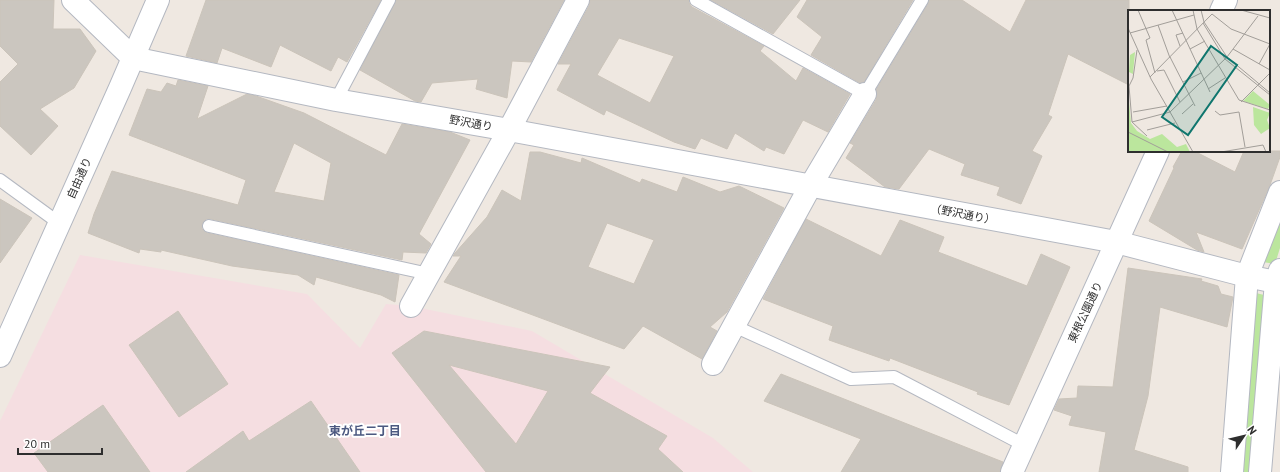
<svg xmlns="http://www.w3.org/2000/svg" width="1280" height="472" font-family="'PT Sans','Noto Sans JP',sans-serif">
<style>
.medical{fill:#f5dee1}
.green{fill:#bbe69d}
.building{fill:#cbc6bf;stroke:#cbc4ba;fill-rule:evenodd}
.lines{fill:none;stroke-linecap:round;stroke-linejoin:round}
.lane-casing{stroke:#b4b8c1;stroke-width:14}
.street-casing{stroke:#b4b8c1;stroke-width:24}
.secondary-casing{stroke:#b4b8c1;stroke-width:24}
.lane{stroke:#fff;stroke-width:12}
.street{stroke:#fff;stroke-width:22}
.secondary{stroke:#fff;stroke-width:22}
.labels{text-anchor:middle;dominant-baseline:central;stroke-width:4;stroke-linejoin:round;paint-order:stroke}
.street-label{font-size:11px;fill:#2e2e2e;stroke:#fff}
.neighbourhood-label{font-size:12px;font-weight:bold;fill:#4c5980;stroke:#fff}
.inset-road{fill:none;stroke:#a29e99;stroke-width:1}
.view{fill:#0f766e;fill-opacity:0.15;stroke:#0f766e;stroke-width:2}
.inset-edge{fill:none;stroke:#2e2e2e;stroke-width:2}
</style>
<rect width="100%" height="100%" fill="#efe8e1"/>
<polygon class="medical" points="80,255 307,294 360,348 386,304 411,306 532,331 713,438 753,472 0,472 0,421"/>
<g class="green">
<polygon points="1280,210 1280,248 1275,264 1263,262"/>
<polygon points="1256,293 1268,296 1251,472 1239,472"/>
</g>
<g class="building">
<polygon points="0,0 54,0 53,29 80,29 96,51 74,88 40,109 58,126 31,155 0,126 0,82 18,64 0,46"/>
<polygon points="206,0 381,0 347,62 338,57 331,71 280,45 271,67 222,48 217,63 186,56"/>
<polygon points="396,0 564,0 531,62 512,61 507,98 476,89 478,79 432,83 421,102 415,101 360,70"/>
<path d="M590 0H689V3L692 7 764 46 760 51 796 81 803 68 850 94 828 132 803 120 784 154 766 147 764 151 735 133 727 149 701 138 695 149 674 142 606 110 604 115 557 90 571 64H558L589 6ZM619 38 674 56 650 103 597 75Z"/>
<polygon points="711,0 800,0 773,34"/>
<polygon points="807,0 913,0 864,82 860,83 811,55 822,37 797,17"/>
<polygon points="929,0 962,0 1010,32 1026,0 1129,0 1129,85 1068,54 1048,115 1052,117 1032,151 1042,156 1021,204 997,195 1000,187 961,175 965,164 929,149 899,189 885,187 846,158 854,145 850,143 876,100 877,95 876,90 928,4"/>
<path d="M178 80 208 86 197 119 247 94 256 96 304 113 386 155 402 124 450 132 470 140 419 234 431 244 426 253 403 252 402 260 211 219H206L202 224V229L207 233 399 275 395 302 381 295 316 277 314 285 298 275 232 266 161 250V252L140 249 139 253 88 233 94 214 112 171 238 205 246 180 129 135 147 89 161 92 167 83 176 86ZM294 143 331 163 324 201 274 192Z"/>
<polygon points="1182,151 1194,151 1235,172 1244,151 1280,151 1280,157 1270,185 1242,249 1196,232 1204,252 1197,250 1149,221 1174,168 1173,167"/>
<path d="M530 152H540L581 163 582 158 640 183 642 179 677 192 683 177 720 192 739 186 784 208 727 312 710 327 717 331 702 359 643 326 624 349 444 282 461 256H453L455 253 487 217 502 190 521 201ZM607 223 654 240 634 284 588 267Z"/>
<polygon points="0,199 32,218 0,263"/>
<polygon points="806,219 881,256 900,220 944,237 938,252 1027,286 1041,254 1070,267 1009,405 977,394 978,392 890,358 889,361 829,340 833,326 763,299"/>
<polygon points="1128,268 1202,279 1201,281 1218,286 1221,294 1233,297 1227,327 1160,307 1148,396 1134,450 1188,467 1188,472 1099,472 1106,432 1069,425 1072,416 1054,410 1059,399 1077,398 1078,386 1113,387"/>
<polygon points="178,311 228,384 179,417 129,345"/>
<path d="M424 331 610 367 590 393 667 436 658 449 683 472H486L392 353ZM449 365 548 391 516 444Z"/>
<polygon points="781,374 1003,462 1000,472 841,472 861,439 764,401"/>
<polygon points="311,401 360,472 186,472 243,431 249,441"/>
<polygon points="103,405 150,472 48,472 34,453"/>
</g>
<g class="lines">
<defs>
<g id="lane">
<polyline points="696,0 865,94 922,0"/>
<polyline points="336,100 389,0"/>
<polyline points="0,180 59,223"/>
<polyline points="209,226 429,274"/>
<polyline points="734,326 851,379 894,377 1024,445"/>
</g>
<g id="street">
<polyline points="73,0 133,58 336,100 509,130 1116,242 1247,276 1280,283"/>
<polyline points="411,306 509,130 578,0"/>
<polyline points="713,364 811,185 865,94"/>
<polyline points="1232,472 1247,276 1280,192"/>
<polyline points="1260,472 1276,282 1280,270"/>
</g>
<g id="secondary">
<polyline points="1221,11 1226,0"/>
<polyline points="0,356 120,88 158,0"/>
<polyline points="1012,472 1158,151"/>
</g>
</defs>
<use href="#lane" class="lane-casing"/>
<use href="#street" class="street-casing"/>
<use href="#secondary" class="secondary-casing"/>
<use href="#lane" class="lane"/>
<use href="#street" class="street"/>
<use href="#secondary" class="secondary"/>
</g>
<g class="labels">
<g class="street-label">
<text transform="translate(471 123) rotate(10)">野沢通り</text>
<text transform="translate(79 178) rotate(-66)">自由通り</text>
<text transform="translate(963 214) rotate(11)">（野沢通り）</text>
<text transform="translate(1085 312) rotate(-65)">東根公園通り</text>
</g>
<g class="neighbourhood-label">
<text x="365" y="430">東が丘二丁目</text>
</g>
</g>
<g transform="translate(1128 10)">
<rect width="142" height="142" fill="#efe8e1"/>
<path d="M7 42 5 64 1 62 2 45ZM0 81 3 113 9 121 22 129 34 124 49 137 58 134 62 142H0ZM125 81 142 95 140 99 115 91ZM125 97 142 103 139 110 142 118 133 124 126 115Z" fill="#bbe69d"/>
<path class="inset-road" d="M10 0 22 28 18 30 27 63M44 0 82 82M65 0 69 19 111 90 142 100M73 0 76 12M113 0 142 8M76 12 99 47 142 83M75 13 97 49 142 85M30 15 42 48M0 18 23 69 65 142M2 23 66 5M52 36 48 25 55 23M62 39 77 31M105 39 142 60M9 40 5 68 1 76 4 112 19 126M42 47 67 96M131 54 142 34M29 61 36 60 52 92M22 67 84 4 103 19 142 34M55 72 73 63M80 79 97 68M113 92 142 63M87 101 92 105 111 102 117 137M5 102 39 96M54 104 65 94M4 112 42 102 99 47 130 6M19 120 47 113M0 122 40 142M93 142 135 135 138 142"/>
<path class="view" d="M83 36 109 55 60 125 34 107Z"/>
<rect width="142" height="142" class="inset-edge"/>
</g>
<g transform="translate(1244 436) rotate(55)" stroke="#ffffff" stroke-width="3" paint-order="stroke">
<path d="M0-3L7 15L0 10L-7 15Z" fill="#2e2e2e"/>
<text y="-6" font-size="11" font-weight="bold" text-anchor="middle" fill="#2e2e2e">N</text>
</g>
<path d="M18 448v6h84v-6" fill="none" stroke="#2e2e2e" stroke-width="2"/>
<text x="24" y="448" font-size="12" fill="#2e2e2e" stroke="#ffffff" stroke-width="3" paint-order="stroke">20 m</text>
</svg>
